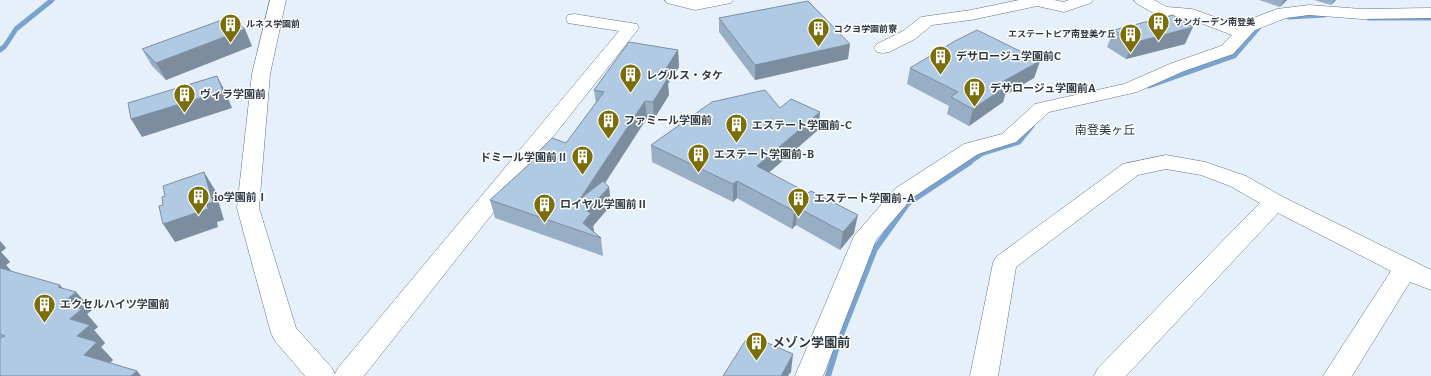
<svg xmlns="http://www.w3.org/2000/svg" width="1431" height="376" font-family="Bitter,'Noto Sans JP',serif">
<style>
.lines{fill:none;stroke-linecap:round;stroke-linejoin:round}
.stream-far1{stroke:#79a3ce;stroke-width:5}
.stream{stroke:#79a3ce;stroke-width:6}
.minor-casing{stroke:#5e758c;stroke-width:1}
.minor{fill:#fff;fill-rule:evenodd}
.wall{fill:#98aec4}
.shaded-wall{fill:#7c8da0}
.building{fill:#b1cae4;stroke:#7c8da0}
.labels{text-anchor:middle;dominant-baseline:central;stroke-width:3;stroke-linejoin:round;paint-order:stroke}
.far-poi-label{font-size:9px;font-weight:bold;fill:#303a44;stroke:#fff;text-anchor:start}
.poi-label{font-size:11px;font-weight:bold;fill:#303a44;stroke:#fff;text-anchor:start}
.neighbourhood-label{font-size:12px;fill:#1f3448;stroke:#fff}
.near-poi-label{font-size:13px;font-weight:bold;fill:#303a44;stroke:#fff;text-anchor:start}
</style>
<rect width="100%" height="100%" fill="#e5f0fa"/>
<g class="lines">
<g class="stream-far1">
<polyline points="1289,17 1324,15"/>
<polyline points="1369,18 1431,18"/>
<polyline points="0,50 5,46 16,29 52,0"/>
<polyline points="1149,86 1234,56 1259,27"/>
<polyline points="968,163 983,153 1019,142 1032,126"/>
</g>
<polyline class="stream" points="828,376 839,340 875,249 908,203 970,162"/>
<defs>
<g id="minor">
<polygon points="270,0 286,0 270,74 259,208 296,328 332,368 335,374 338,368 619,31 568,23 566,19 568,15 574,14 631,23 637,24 639,28 364,376 305,376 275,341 271,333 237,208 252,74"/>
<polygon points="665,0 733,0 731,3 695,10 667,3"/>
<polygon points="1019,0 1054,0 1063,2 1069,0 1093,0 1091,3 1064,12 1037,6 971,20 932,25 915,39 889,52 883,53 877,52 874,48 877,44 903,31 921,17 971,10"/>
<polygon points="1134,0 1154,0 1167,7 1192,9 1240,26 1243,22 1277,9 1309,5 1362,9 1431,8 1431,18 1362,19 1309,15 1286,18 1255,30 1233,54 1184,71 1137,92 1049,112 1016,142 978,154 912,198 876,240 823,376 795,376 854,236 896,188 964,144 1002,134 1035,104 1124,84 1172,63 1221,46 1232,35 1190,19 1157,15 1136,3"/>
<polygon points="1166,155 1205,162 1246,176 1283,197 1415,262 1431,270 1431,290 1410,282 1352,376 1323,376 1391,271 1278,213 1126,376 1094,376 1098,368 1260,203 1230,186 1201,175 1166,169 1138,175 1016,267 998,376 970,376 993,263 996,257 1123,164"/>
</g>
</defs>
<use href="#minor" class="minor-casing"/>
<use href="#minor" class="minor"/>
</g>
<g class="wall">
<polygon points="1259,0 1287,0 1280,7"/>
<polygon points="1314,0 1336,0 1331,5"/>
<polygon points="719,18 848,59 755,80 719,32"/>
<polygon points="1114,30 1185,44 1126,59 1107,47"/>
<polygon points="252,46 166,80 152,66 142,49"/>
<polygon points="678,50 679,67 668,84 669,95 654,119 647,118 605,183 609,187 611,205 593,226 594,231 593,232 601,238 603,256 495,218 490,200 535,159 534,156 566,143 596,104 594,90"/>
<polygon points="1040,61 1034,78 1005,95 1003,102 969,126 947,114 949,106 907,84 910,68"/>
<polygon points="780,108 820,112 818,130 769,172 854,233 840,250 796,225 792,229 737,198 733,202 652,162 651,145"/>
<polygon points="0,241 6,248 1,252 10,262 6,265 12,272 63,289 76,292 92,310 87,314 98,327 94,330 105,343 101,347 113,360 110,363 137,371 141,376 0,376"/>
</g>
<g class="shaded-wall">
<polygon points="1284,0 1287,0 1280,7"/>
<polygon points="1334,0 1336,0 1331,5"/>
<polygon points="1193,27 1185,44 1126,59 1133,43"/>
<polygon points="245,29 252,46 166,80 156,63"/>
<polygon points="850,44 848,59 755,80 755,65"/>
<polygon points="678,50 679,67 668,84 669,95 654,119 653,102 661,76"/>
<polygon points="1040,61 1034,78 1005,95 1003,102 969,126 973,109 1002,82"/>
<polygon points="217,76 226,93 232,108 142,137 131,119"/>
<polygon points="645,101 647,118 583,217 580,199"/>
<polygon points="820,112 818,130 756,184 757,166"/>
<polygon points="204,172 215,190 224,220 217,222 218,227 175,242 163,224 207,204"/>
<polygon points="737,181 737,198 733,202 733,184"/>
<polygon points="609,187 611,205 593,226 594,231 591,235 583,223 587,211"/>
<polygon points="797,207 796,225 792,229 794,211"/>
<polygon points="858,215 854,233 840,250 843,232"/>
<polygon points="0,241 6,248 1,252 10,262 6,265 15,275 0,277"/>
<polygon points="60,285 71,297 76,292 92,310 87,314 98,327 94,330 105,343 101,347 113,360 100,372 84,355 77,336 63,303 58,287"/>
<polygon points="793,354 791,372 788,376 781,376"/>
<polygon points="137,371 141,376 131,376"/>
</g>
<g class="building">
<polygon points="808,1 850,44 755,65 719,18"/>
<polygon points="1173,15 1193,27 1133,43 1114,30"/>
<polygon points="230,17 245,29 156,63 142,49"/>
<polygon points="977,30 1040,61 1002,82 1008,85 973,109 951,97 958,92 910,68 955,41"/>
<polygon points="629,42 678,50 661,76 668,78 653,102 645,101 580,199 603,181 609,187 587,211 591,213 583,223 601,238 490,200 537,157 534,156 552,138 566,143 604,92 594,90"/>
<polygon points="217,76 223,91 131,119 128,103"/>
<polygon points="765,90 780,108 791,99 820,112 757,166 808,193 811,191 858,215 843,232 797,207 794,211 737,181 733,184 651,145 712,102"/>
<polygon points="204,172 213,202 207,204 208,209 163,224 159,206 163,205 162,197 165,196 163,186"/>
<polygon points="0,268 60,285 58,287 76,292 63,303 82,309 70,319 90,325 77,336 97,342 84,355 137,371 131,376 0,376 0,338 5,336 0,334"/>
<polygon points="749,335 793,354 781,376 723,376"/>
</g>
<defs>
<symbol id="building-pin" viewBox="-11 -11 22 30"><path d="M0 17L-7.5 6A9.5 9.5 0 1 1 7.5 6Z" fill="#7b6d08" stroke="#fff"/><path d="M-4-6H4V6H1V3H-1V6H-4ZM-2.5-4.3h1.7v1.8h-1.7ZM.8-4.3h1.7v1.8H.8ZM-2.5-1h1.7V.8h-1.7ZM.8-1h1.7V.8H.8Z" fill="#fff"/></symbol>
</defs>
<g fill-rule="evenodd">
<use href="#building-pin" x="1146" y="10" width="25" height="34"/>
<use href="#building-pin" x="218" y="12" width="25" height="34"/>
<use href="#building-pin" x="806" y="16" width="25" height="34"/>
<use href="#building-pin" x="1118" y="22" width="25" height="34"/>
<use href="#building-pin" x="928" y="44" width="25" height="34"/>
<use href="#building-pin" x="618" y="62" width="25" height="34"/>
<use href="#building-pin" x="962" y="76" width="25" height="34"/>
<use href="#building-pin" x="172" y="82" width="25" height="34"/>
<use href="#building-pin" x="596" y="108" width="25" height="34"/>
<use href="#building-pin" x="724" y="112" width="25" height="34"/>
<use href="#building-pin" x="686" y="142" width="25" height="34"/>
<use href="#building-pin" x="570" y="144" width="25" height="34"/>
<use href="#building-pin" x="186" y="184" width="25" height="34"/>
<use href="#building-pin" x="786" y="186" width="25" height="34"/>
<use href="#building-pin" x="532" y="192" width="25" height="34"/>
<use href="#building-pin" x="32" y="292" width="25" height="34"/>
<use href="#building-pin" x="744" y="330" width="25" height="34"/>
</g>
<g class="labels">
<g class="far-poi-label">
<text x="1174" y="22">サンガーデン南登美</text>
<text x="246" y="24">ルネス学園前</text>
<text x="834" y="29">コクヨ学園前寮</text>
<text x="1116" y="34" text-anchor="end">エステートピア南登美ケ丘</text>
</g>
<g class="poi-label">
<text x="956" y="56">デサロージュ学園前C</text>
<text x="646" y="75">レグルス・タケ</text>
<text x="990" y="88">デサロージュ学園前A</text>
<text x="200" y="94">ヴィラ学園前</text>
<text x="624" y="120">ファミール学園前</text>
<text x="752" y="125">エステート学園前-C</text>
<text x="714" y="154">エステート学園前-B</text>
<text x="568" y="157" text-anchor="end">ドミール学園前Ⅱ</text>
<text x="214" y="197">io学園前Ⅰ</text>
<text x="814" y="198">エステート学園前-A</text>
<text x="560" y="204">ロイヤル学園前Ⅱ</text>
<text x="60" y="304">エクセルハイツ学園前</text>
</g>
<g class="neighbourhood-label">
<text x="1105" y="130">南登美ヶ丘</text>
</g>
<g class="near-poi-label">
<text x="772" y="342">メゾン学園前</text>
</g>
</g>
</svg>
